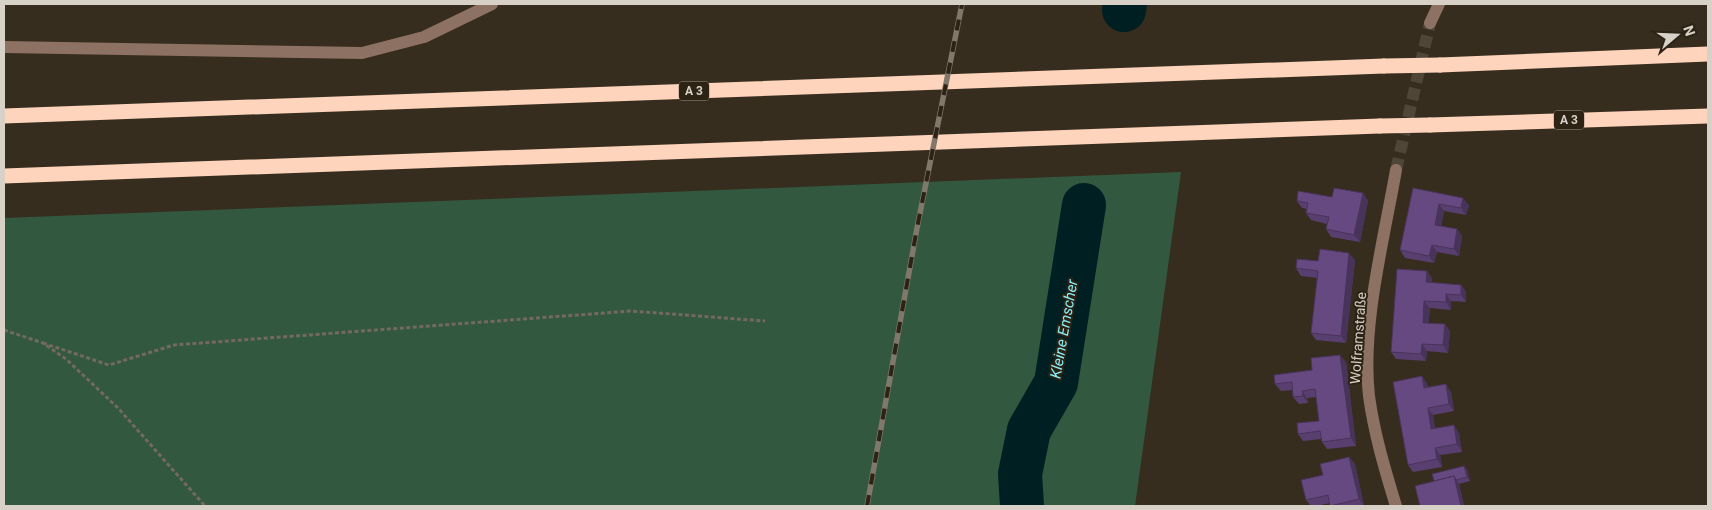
<svg xmlns="http://www.w3.org/2000/svg" width="1712" height="510" font-family="Roboto,sans-serif">
<style>
.grass{fill:#335840}
.lines{fill:none;stroke-linecap:round;stroke-linejoin:round}
.river{stroke:#001f22;stroke-width:44}
.minor-tunnel{stroke:#4f4638;stroke-width:12;stroke-dasharray:12 6;stroke-linecap:butt}
.path{stroke:#736a5e;stroke-width:3;stroke-dasharray:4 2.5;stroke-linecap:butt}
.minor{stroke:#8d7162;stroke-width:12}
.highway{stroke:#fed4bd;stroke-width:15}
.rail-casing{stroke:#80786b;stroke-width:5.5}
.rail{stroke:#2d2315;stroke-width:4;stroke-dasharray:11;stroke-linecap:butt}
.highway-bridge{stroke:#fed4bd;stroke-width:15}
.wall{fill:#593f6f}
.shaded-wall{fill:#48335a}
.building{fill:#674981;stroke:#48335a}
.labels{text-anchor:middle;dominant-baseline:central;stroke-width:4;stroke-linejoin:round;paint-order:stroke}
.shield{fill:#2d2315;stroke:#a59d92;stroke-width:1}
.shield-label{font-size:12px;font-weight:bold;fill:#d8d1c8}
.street-label{font-size:14px;fill:#d8d1c8;stroke:#2d2315}
.water-label{font-size:15px;font-style:italic;fill:#86f0fa;stroke:#2d2315}
</style>
<rect width="100%" height="100%" fill="#372d1e"/>
<polygon class="grass" points="1181,172 1135,506 4,506 4,218"/>
<g class="lines">
<g class="river">
<polyline points="1124,10 1125,4"/>
<polyline points="1022,506 1020,474 1029,430 1056,383 1084,205"/>
</g>
<polyline class="minor-tunnel" points="1396,170 1430,23"/>
<g class="path">
<polyline points="4,330 43,343 66,359 118,408 205,506"/>
<polyline points="43,343 109,365 174,345 631,311 765,321"/>
</g>
<g class="minor">
<polyline points="1430,23 1439,4"/>
<polyline points="4,47 362,53 424,37 492,4"/>
<path d="M1396 506C1385 470 1374 433 1369 396 1361 326 1384 239 1396 170"/>
</g>
<g class="highway">
<polyline points="1440,65 1708,54"/>
<polyline points="4,116 1384,66"/>
<polyline points="1430,125 1708,116"/>
<polyline points="4,176 1380,126"/>
</g>
<defs>
<polyline id="rail" points="867,506 917,228 962,4"/>
</defs>
<use href="#rail" class="rail-casing"/>
<use href="#rail" class="rail"/>
<g class="highway-bridge">
<polyline points="1384,66 1440,65"/>
<polyline points="1380,126 1430,125"/>
</g>
</g>
<g class="wall">
<polygon points="1413,188 1469,205 1466,215 1444,211 1441,226 1457,229 1462,236 1459,256 1437,252 1434,263 1405,258 1400,250"/>
<polygon points="1363,193 1368,201 1360,242 1331,237 1326,229 1327,224 1311,220 1306,213 1307,209 1302,208 1297,201"/>
<polygon points="1355,260 1346,343 1316,340 1311,333 1317,278 1301,276 1296,268 1318,261"/>
<polygon points="1432,278 1431,283 1461,285 1466,292 1466,302 1451,301 1451,310 1430,308 1428,323 1450,331 1448,353 1427,351 1426,361 1396,359 1391,352"/>
<polygon points="1346,362 1356,446 1327,449 1322,442 1321,439 1303,441 1298,434 1319,421 1316,397 1307,398 1308,403 1299,404 1293,397 1293,390 1281,391 1275,384 1312,370"/>
<polygon points="1422,376 1427,384 1428,387 1451,392 1454,411 1433,415 1435,428 1459,433 1462,452 1440,455 1442,467 1413,472 1408,465"/>
<polygon points="1349,457 1355,464 1364,506 1330,506 1330,503 1316,506 1311,506 1306,500 1323,475"/>
<polygon points="1464,466 1467,470 1470,481 1459,484 1464,506 1434,481"/>
</g>
<g class="shaded-wall">
<polygon points="1363,193 1368,201 1360,242 1354,235"/>
<polygon points="1463,198 1469,205 1466,215 1461,208"/>
<polygon points="1439,204 1444,211 1440,232 1435,225"/>
<polygon points="1457,229 1462,236 1459,256 1454,249"/>
<polygon points="1432,245 1437,252 1434,263 1429,256"/>
<polygon points="1349,253 1355,260 1346,343 1341,336"/>
<polygon points="1427,271 1432,278 1431,289 1426,282"/>
<polygon points="1461,285 1466,292 1466,302 1461,295"/>
<polygon points="1446,294 1451,301 1451,310 1446,302"/>
<polygon points="1424,301 1430,308 1428,330 1423,323"/>
<polygon points="1445,324 1450,331 1448,353 1443,345"/>
<polygon points="1422,344 1427,351 1426,361 1421,354"/>
<polygon points="1340,355 1346,362 1356,446 1351,438"/>
<polygon points="1422,376 1427,384 1429,395 1424,388"/>
<polygon points="1446,384 1451,392 1454,411 1449,404"/>
<polygon points="1302,391 1307,398 1308,403 1303,396"/>
<polygon points="1428,408 1433,415 1436,436 1431,429"/>
<polygon points="1454,425 1459,433 1462,452 1457,444"/>
<polygon points="1435,448 1440,455 1442,467 1437,459"/>
<polygon points="1349,457 1355,464 1364,506 1359,499"/>
<polygon points="1464,466 1467,470 1470,481 1467,477"/>
<polygon points="1454,476 1459,484 1464,506 1461,506"/>
</g>
<g class="building">
<polygon points="1334,188 1363,193 1354,235 1326,229 1329,217 1306,213 1308,203 1297,201 1298,191 1332,197"/>
<polygon points="1413,188 1463,198 1461,208 1439,204 1435,225 1457,229 1454,249 1432,245 1429,256 1400,250"/>
<polygon points="1320,249 1349,253 1341,336 1311,333 1318,271 1296,268 1297,259 1318,261"/>
<polygon points="1397,269 1427,271 1426,282 1461,285 1461,295 1446,294 1446,302 1424,301 1423,323 1445,324 1443,345 1422,344 1421,354 1391,352"/>
<polygon points="1340,355 1351,438 1322,442 1320,431 1298,434 1297,423 1319,421 1315,389 1302,391 1303,396 1293,397 1292,382 1275,384 1274,375 1312,370 1311,358"/>
<polygon points="1422,376 1424,388 1446,384 1449,404 1428,408 1431,429 1454,425 1457,444 1435,448 1437,459 1408,465 1393,382"/>
<polygon points="1349,457 1359,499 1330,506 1328,495 1306,500 1301,480 1323,475 1320,464"/>
<polygon points="1464,466 1467,477 1456,480 1454,476 1434,481 1432,474"/>
<polygon points="1454,476 1461,506 1420,506 1415,486"/>
</g>
<g class="labels">
<g class="shield">
<rect x="679" y="81.5" width="30" height="19" rx="4"/>
<rect x="1554" y="110.5" width="30" height="19" rx="4"/>
</g>
<g class="shield-label">
<text x="694" y="91">A 3</text>
<text x="1569" y="120">A 3</text>
</g>
<g class="street-label">
<text transform="translate(1358 338) rotate(-86)">Wolframstraße</text>
</g>
<g class="water-label">
<text transform="translate(1064 329) rotate(-80)">Kleine Emscher</text>
</g>
</g>
<rect width="1712" height="510" fill="none" stroke="#d8d1c8" stroke-width="10"/>
<g transform="translate(1677 35) rotate(71)" stroke="#2d2315" stroke-width="4" paint-order="stroke">
<path d="M0-4L9 19L0 12L-9 19Z" fill="#d8d1c8"/>
<text y="-8" font-size="14" font-weight="bold" text-anchor="middle" fill="#d8d1c8">N</text>
</g>
</svg>
